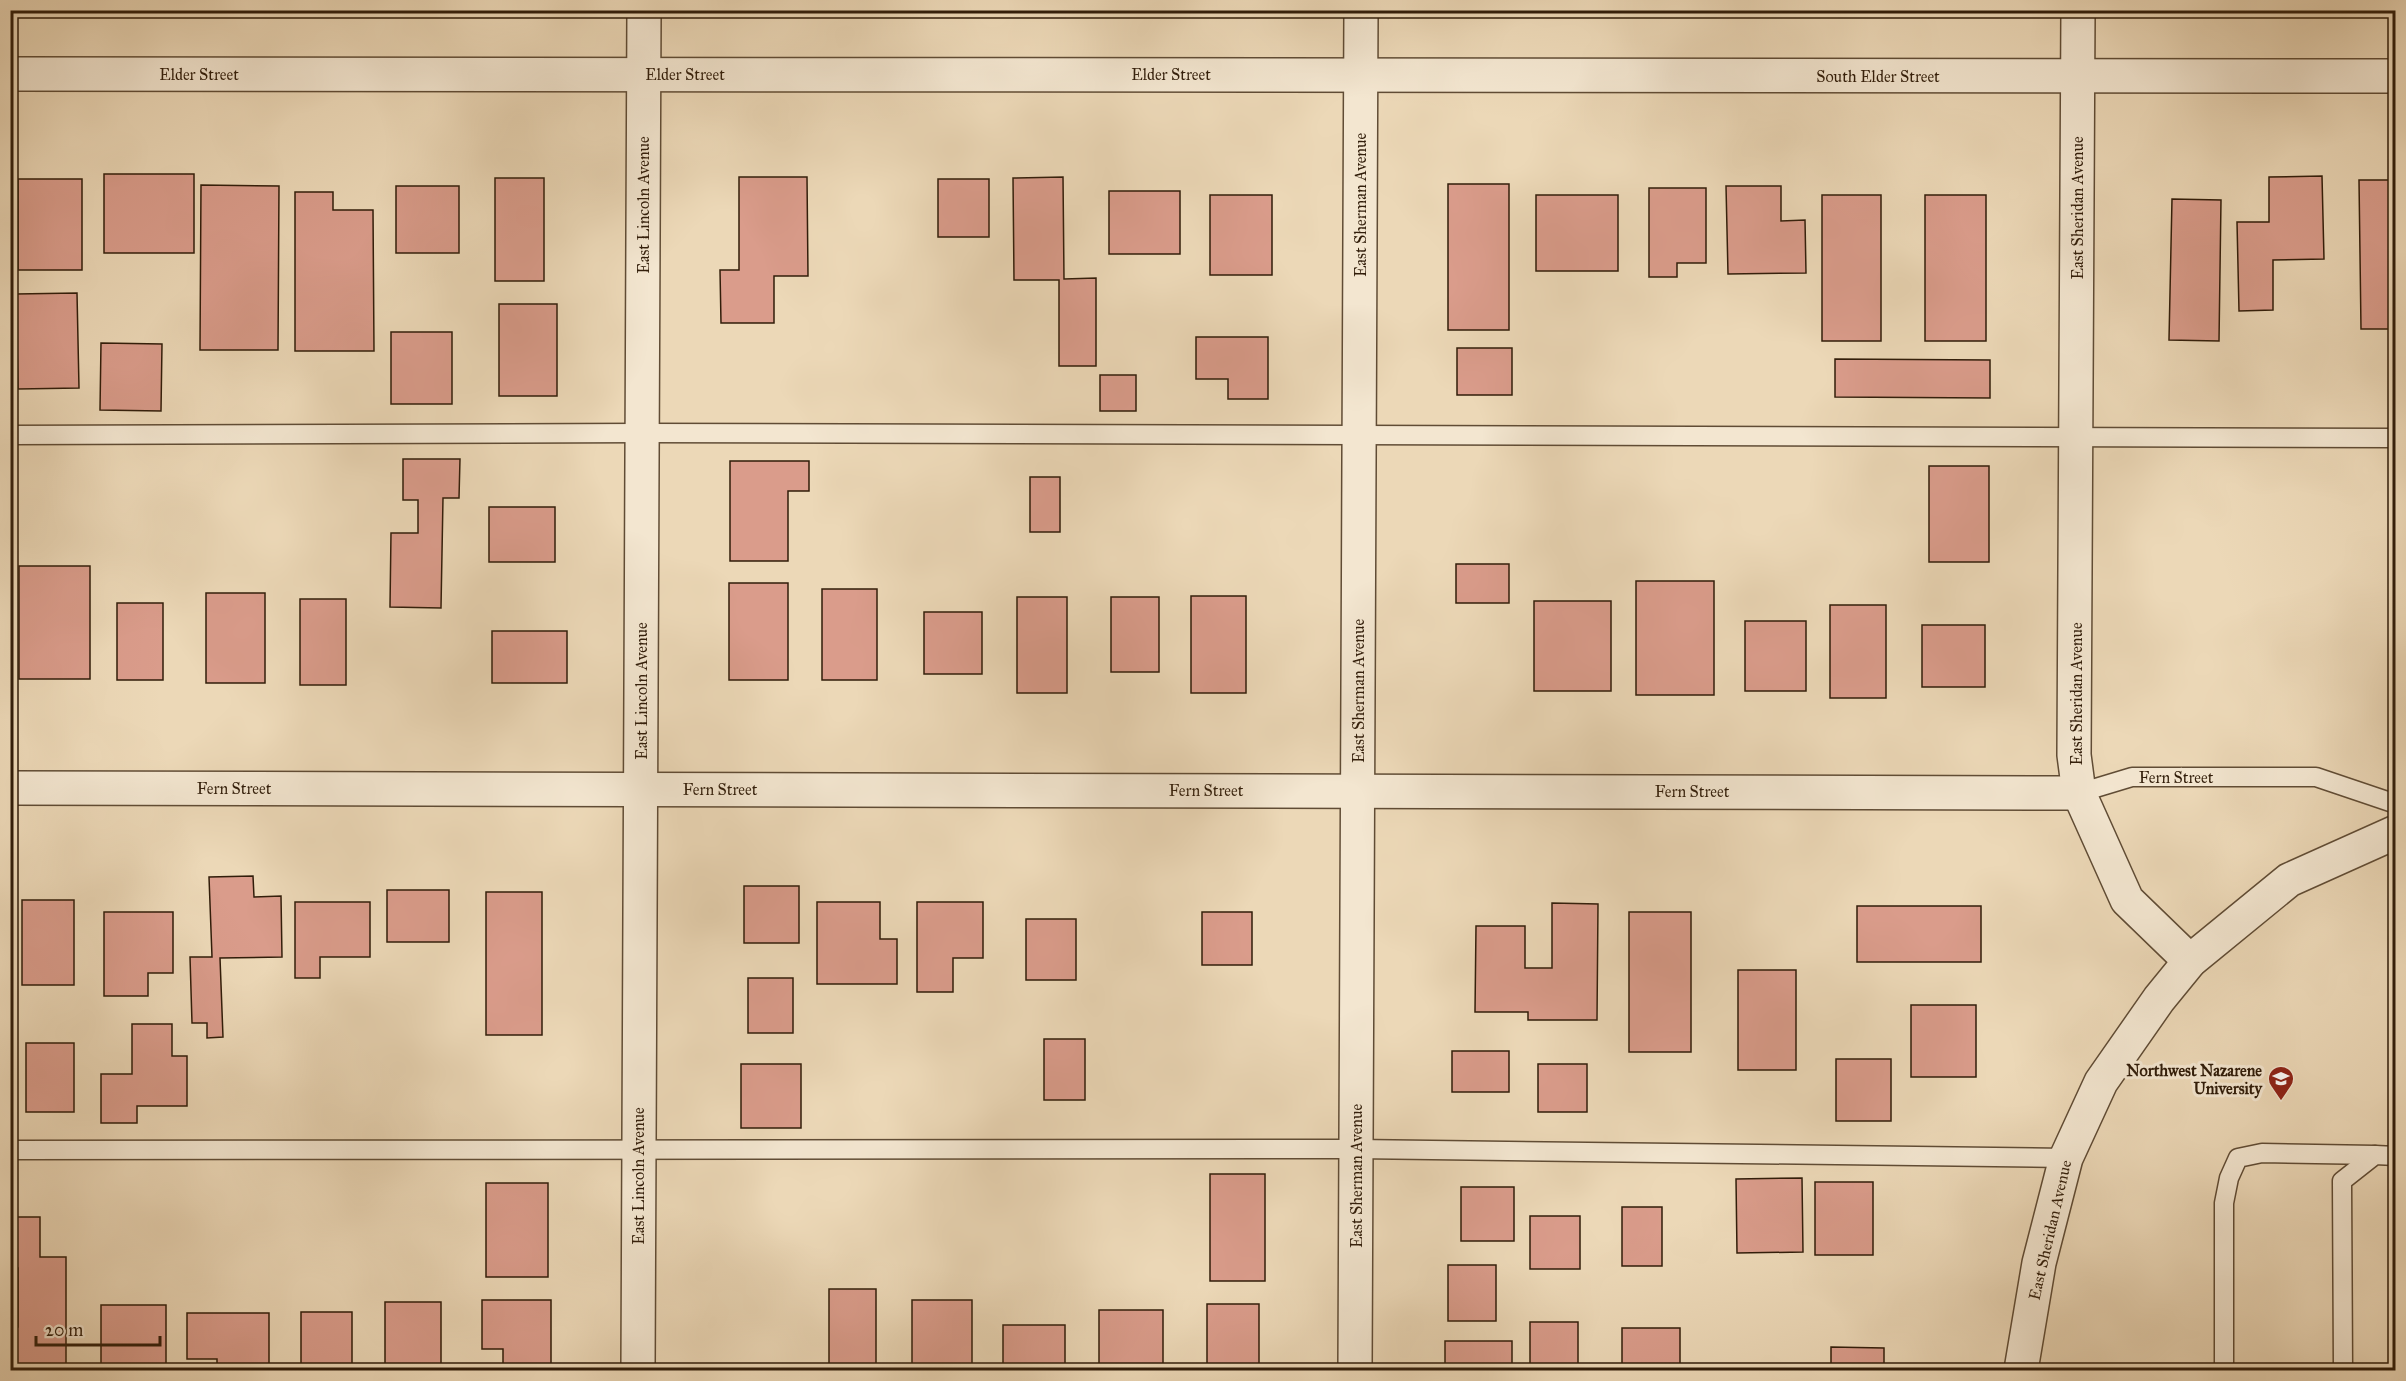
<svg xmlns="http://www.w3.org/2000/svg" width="2406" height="1381" font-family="'IM FELL Great Primer',serif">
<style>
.building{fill:#da9c8b;stroke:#311d0a;stroke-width:1.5}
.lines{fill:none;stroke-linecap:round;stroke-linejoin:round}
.service-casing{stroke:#604c35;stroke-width:21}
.minor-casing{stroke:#604c35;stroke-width:36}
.tertiary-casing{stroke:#604c35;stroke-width:36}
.service{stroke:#f3e6d0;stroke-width:18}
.minor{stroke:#f3e6d0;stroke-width:33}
.tertiary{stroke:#f3e6d0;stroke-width:33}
.labels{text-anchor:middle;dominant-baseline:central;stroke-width:6;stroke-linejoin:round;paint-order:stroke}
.street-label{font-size:16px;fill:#311d0a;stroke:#f3e6d0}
.poi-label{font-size:16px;font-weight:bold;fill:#311d0a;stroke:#f3e6d0;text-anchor:end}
</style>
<rect width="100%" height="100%" fill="#ecd8b7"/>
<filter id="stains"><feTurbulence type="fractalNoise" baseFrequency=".00333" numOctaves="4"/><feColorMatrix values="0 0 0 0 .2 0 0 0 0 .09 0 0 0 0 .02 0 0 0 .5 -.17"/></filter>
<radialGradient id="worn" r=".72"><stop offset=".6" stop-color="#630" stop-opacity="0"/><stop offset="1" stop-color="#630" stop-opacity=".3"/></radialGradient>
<g class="building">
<rect x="104" y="174" width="90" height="79"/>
<polygon points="2322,176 2324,259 2273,260 2273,310 2239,311 2237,222 2269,222 2269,177"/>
<polygon points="739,177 807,177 808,276 774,276 774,323 721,323 720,270 739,270"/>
<polygon points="1063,177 1064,279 1096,278 1096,366 1059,366 1059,280 1014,280 1013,178"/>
<rect x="495" y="178" width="49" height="103"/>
<rect x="18" y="179" width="64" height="91"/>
<rect x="938" y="179" width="51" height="58"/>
<polygon points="2359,180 2396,180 2396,329 2361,329"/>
<rect x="1448" y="184" width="61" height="146"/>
<polygon points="201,185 279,186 278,350 200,350"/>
<rect x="396" y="186" width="63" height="67"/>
<polygon points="1726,186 1781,186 1781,221 1805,220 1806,273 1728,274"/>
<polygon points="1649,188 1706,188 1706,263 1677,263 1677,277 1649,277"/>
<rect x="1109" y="191" width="71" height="63"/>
<polygon points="295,192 333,192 333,210 373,210 374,351 295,351"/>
<rect x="1210" y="195" width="62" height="80"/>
<rect x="1536" y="195" width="82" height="76"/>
<rect x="1822" y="195" width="59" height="146"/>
<rect x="1925" y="195" width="61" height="146"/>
<polygon points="2172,199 2221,200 2219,341 2169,340"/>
<polygon points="77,293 79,388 18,389 16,294"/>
<rect x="499" y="304" width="58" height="92"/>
<rect x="391" y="332" width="61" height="72"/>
<polygon points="1196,337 1268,337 1268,399 1228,399 1228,379 1196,379"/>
<polygon points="101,343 162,344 161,411 100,410"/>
<rect x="1457" y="348" width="55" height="47"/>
<polygon points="1835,359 1990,360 1990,398 1835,397"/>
<rect x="1100" y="375" width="36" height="36"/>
<polygon points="403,459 460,459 459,498 443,498 441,608 390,607 391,533 418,533 418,500 403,500"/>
<polygon points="730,461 809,461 809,491 788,491 788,561 730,561"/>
<rect x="1929" y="466" width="60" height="96"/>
<rect x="1030" y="477" width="30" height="55"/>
<rect x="489" y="507" width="66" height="55"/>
<rect x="1456" y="564" width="53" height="39"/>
<rect x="19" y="566" width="71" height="113"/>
<rect x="1636" y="581" width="78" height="114"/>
<rect x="729" y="583" width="59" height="97"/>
<rect x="822" y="589" width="55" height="91"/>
<rect x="206" y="593" width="59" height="90"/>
<rect x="1191" y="596" width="55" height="97"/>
<rect x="1017" y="597" width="50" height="96"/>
<rect x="1111" y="597" width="48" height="75"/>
<rect x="300" y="599" width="46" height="86"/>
<rect x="1534" y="601" width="77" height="90"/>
<rect x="117" y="603" width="46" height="77"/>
<rect x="1830" y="605" width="56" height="93"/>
<rect x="924" y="612" width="58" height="62"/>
<rect x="1745" y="621" width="61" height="70"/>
<rect x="1922" y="625" width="63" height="62"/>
<rect x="492" y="631" width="75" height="52"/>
<polygon points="253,876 254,897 281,896 282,957 220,958 223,1037 207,1038 207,1023 192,1023 190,957 212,957 209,877"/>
<rect x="744" y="886" width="55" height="57"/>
<rect x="387" y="890" width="62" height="52"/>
<rect x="486" y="892" width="56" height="143"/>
<rect x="22" y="900" width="52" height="85"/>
<polygon points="295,902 370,902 370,957 320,957 320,978 295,978"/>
<polygon points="817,902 880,902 880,939 897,939 897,984 817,984"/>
<polygon points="917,902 983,902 983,958 953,958 953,992 917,992"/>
<polygon points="1552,903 1598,904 1597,1020 1528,1020 1528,1012 1475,1012 1476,926 1525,926 1525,968 1552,968"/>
<rect x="1857" y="906" width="124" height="56"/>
<polygon points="104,912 173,912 173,973 148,973 148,996 104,996"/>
<rect x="1202" y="912" width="50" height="53"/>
<rect x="1629" y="912" width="62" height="140"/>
<rect x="1026" y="919" width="50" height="61"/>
<rect x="1738" y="970" width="58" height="100"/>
<rect x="748" y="978" width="45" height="55"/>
<rect x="1911" y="1005" width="65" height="72"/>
<polygon points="132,1024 172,1024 172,1056 187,1056 187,1106 137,1106 137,1123 101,1123 101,1074 132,1074"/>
<rect x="1044" y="1039" width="41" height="61"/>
<rect x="26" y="1043" width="48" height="69"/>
<rect x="1452" y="1051" width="57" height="41"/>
<rect x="1836" y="1059" width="55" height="62"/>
<rect x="741" y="1064" width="60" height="64"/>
<rect x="1538" y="1064" width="49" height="48"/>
<rect x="1210" y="1174" width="55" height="107"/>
<polygon points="1802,1178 1803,1252 1737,1253 1736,1179"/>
<rect x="1815" y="1182" width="58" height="73"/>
<rect x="486" y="1183" width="62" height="94"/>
<rect x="1461" y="1187" width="53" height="54"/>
<polygon points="2396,1192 2396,1263 2393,1263 2392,1199"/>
<rect x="1622" y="1207" width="40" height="59"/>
<rect x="1530" y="1216" width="50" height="53"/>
<polygon points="10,1217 40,1217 40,1257 66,1257 66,1370 10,1370 10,1327 18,1327 18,1268 10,1268"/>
<rect x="1448" y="1265" width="48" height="56"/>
<rect x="829" y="1289" width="47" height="81"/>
<polygon points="482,1300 551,1300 551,1370 503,1370 503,1349 482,1349"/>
<rect x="912" y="1300" width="60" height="70"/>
<rect x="385" y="1302" width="56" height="68"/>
<rect x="1207" y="1304" width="52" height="66"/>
<rect x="101" y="1305" width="65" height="65"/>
<rect x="1099" y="1310" width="64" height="60"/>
<rect x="301" y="1312" width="51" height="58"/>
<polygon points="187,1313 269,1313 269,1370 217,1370 217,1359 187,1359"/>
<rect x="1530" y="1322" width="48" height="48"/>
<rect x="1003" y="1325" width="62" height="45"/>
<rect x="1622" y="1328" width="58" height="42"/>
<rect x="1445" y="1341" width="67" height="29"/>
<polygon points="1831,1347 1884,1348 1884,1370 1831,1370"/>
</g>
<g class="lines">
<defs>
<g id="service">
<polyline points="10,435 642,433 2396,438"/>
<polyline points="2079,793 2132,777 2316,777 2396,804"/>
<polyline points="10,1150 1356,1149 2066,1158"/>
<polyline points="2224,1370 2224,1203 2229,1178 2238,1158 2262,1153 2375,1155"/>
<polyline points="2343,1370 2342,1181 2375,1155 2396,1156"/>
</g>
<g id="minor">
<polyline points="2078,10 2074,755 2079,793 2127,900 2190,961"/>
<polyline points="10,74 2396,76"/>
<polyline points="10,788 2079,793"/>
<polyline points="638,1370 644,10"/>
<polyline points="1355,1370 1361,10"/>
</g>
<polyline id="tertiary" points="2021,1370 2039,1263 2066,1158 2101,1082 2159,999 2190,961 2289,880 2396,832"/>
</defs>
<use href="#service" class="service-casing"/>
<use href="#minor" class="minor-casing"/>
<use href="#tertiary" class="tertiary-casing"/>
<use href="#service" class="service"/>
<use href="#minor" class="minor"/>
<use href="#tertiary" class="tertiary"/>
</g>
<defs>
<symbol id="university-pin" viewBox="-11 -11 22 30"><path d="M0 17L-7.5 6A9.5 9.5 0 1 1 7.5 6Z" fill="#8f2418" stroke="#f3e6d0"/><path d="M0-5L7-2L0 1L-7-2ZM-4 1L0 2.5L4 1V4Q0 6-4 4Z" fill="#fff"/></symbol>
</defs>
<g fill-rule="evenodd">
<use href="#university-pin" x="2266" y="1064" width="30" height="40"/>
</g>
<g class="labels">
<g class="street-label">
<text x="199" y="74">Elder Street</text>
<text x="685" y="74">Elder Street</text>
<text x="1171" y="74">Elder Street</text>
<text x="1878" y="76">South Elder Street</text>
<text transform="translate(643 205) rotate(-90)">East Lincoln Avenue</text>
<text transform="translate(1360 205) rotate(-90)">East Sherman Avenue</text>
<text transform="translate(2077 208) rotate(-90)">East Sheridan Avenue</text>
<text transform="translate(641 691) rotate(-90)">East Lincoln Avenue</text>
<text transform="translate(1358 691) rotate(-90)">East Sherman Avenue</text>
<text transform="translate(2076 694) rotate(-90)">East Sheridan Avenue</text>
<text x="2176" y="777">Fern Street</text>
<text x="234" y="788">Fern Street</text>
<text x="720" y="789">Fern Street</text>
<text x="1206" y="790">Fern Street</text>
<text x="1692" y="791">Fern Street</text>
<text transform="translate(638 1176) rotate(-90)">East Lincoln Avenue</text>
<text transform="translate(1356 1176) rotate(-90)">East Sherman Avenue</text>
<text transform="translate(2050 1230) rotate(-77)">East Sheridan Avenue</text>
</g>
<g class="poi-label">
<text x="2262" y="1070">Northwest Nazarene<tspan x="2262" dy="18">University</tspan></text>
</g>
</g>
<rect width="2406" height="1381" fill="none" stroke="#ecd8b7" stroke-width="36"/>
<rect x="12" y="12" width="2382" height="1357" fill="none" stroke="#311d0a" stroke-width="3"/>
<rect x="18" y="18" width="2370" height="1345" fill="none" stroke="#311d0a" stroke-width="1.5"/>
<path d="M36 1336v9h124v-9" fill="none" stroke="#311d0a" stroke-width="3"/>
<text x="45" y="1336" font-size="18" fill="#311d0a" stroke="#f3e6d0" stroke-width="4.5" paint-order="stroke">20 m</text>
<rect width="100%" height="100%" filter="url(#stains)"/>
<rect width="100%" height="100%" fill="url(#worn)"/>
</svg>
